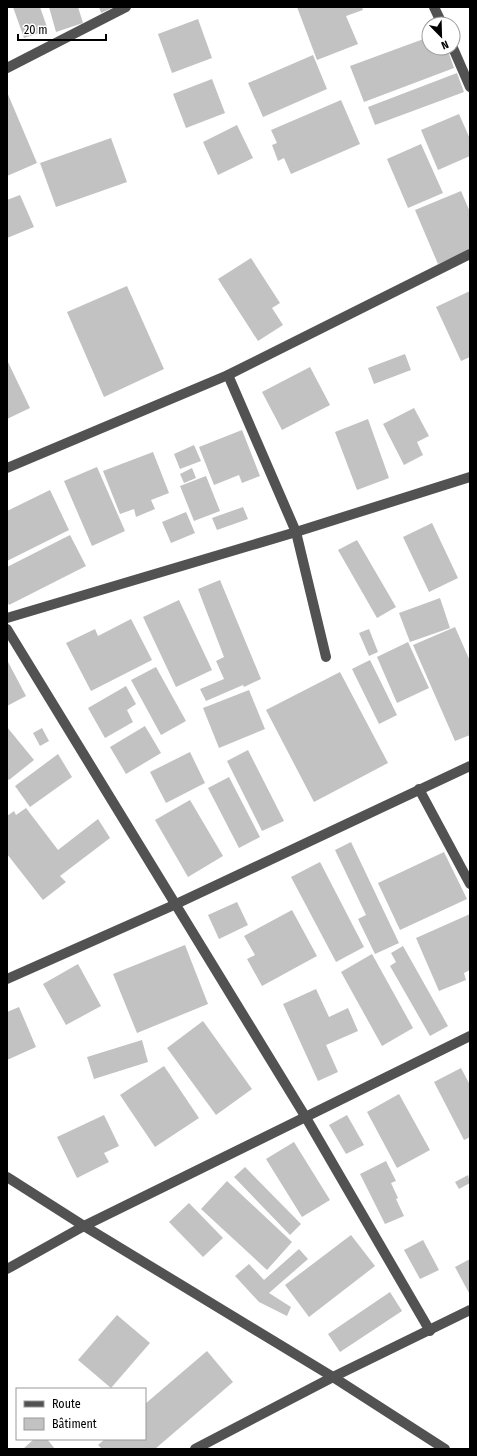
<svg xmlns="http://www.w3.org/2000/svg" width="477" height="1456" font-family="'Fira Sans Condensed',sans-serif">
<style>
.building{fill:#c2c2c2}
.lines{fill:none;stroke-linecap:round;stroke-linejoin:round}
.minor{stroke:#525252;stroke-width:10}
</style>
<rect width="100%" height="100%" fill="#fff"/>
<g class="building">
<polygon points="13,7 40,7 48,30 24,38"/>
<polygon points="49,7 78,7 83,23 56,32"/>
<polygon points="99,7 114,7 101,13"/>
<polygon points="297,7 362,7 363,10 346,16 358,44 317,60"/>
<polygon points="198,19 212,58 172,73 158,34"/>
<polygon points="429,37 429,48 447,48 454,68 364,102 350,66"/>
<polygon points="313,55 327,89 263,117 248,83"/>
<polygon points="457,73 464,92 375,125 368,107"/>
<polygon points="212,79 225,113 186,128 173,94"/>
<polygon points="7,92 37,163 7,176"/>
<polygon points="341,100 360,144 291,174 284,158 278,161 272,145 277,143 271,130"/>
<polygon points="459,114 470,139 470,156 438,170 421,130"/>
<polygon points="237,125 253,158 218,175 203,142"/>
<polygon points="111,138 127,182 56,207 40,163"/>
<polygon points="421,144 443,193 408,208 387,159"/>
<polygon points="461,191 470,212 470,250 438,264 415,210"/>
<polygon points="20,195 34,227 7,238 7,200"/>
<polygon points="251,258 280,303 272,308 283,325 258,341 218,279"/>
<polygon points="127,286 164,369 104,397 67,312"/>
<polygon points="470,291 470,357 461,361 436,307"/>
<polygon points="405,354 411,370 374,384 368,368"/>
<polygon points="7,360 30,408 7,419"/>
<polygon points="310,367 330,405 282,430 262,392"/>
<polygon points="414,408 429,436 417,442 423,455 404,465 383,424"/>
<polygon points="368,419 389,478 357,490 335,432"/>
<polygon points="242,430 260,476 242,483 239,475 214,485 199,447"/>
<polygon points="194,445 201,461 180,469 174,454"/>
<polygon points="153,452 169,493 151,500 155,509 136,517 134,509 120,514 103,471"/>
<polygon points="97,467 125,531 92,546 64,481"/>
<polygon points="192,468 196,478 184,483 180,474"/>
<polygon points="206,476 220,511 194,521 180,486"/>
<polygon points="50,490 69,530 7,561 7,511"/>
<polygon points="243,507 248,519 217,530 212,518"/>
<polygon points="186,512 195,533 171,543 162,522"/>
<polygon points="432,523 458,578 429,592 403,537"/>
<polygon points="70,535 86,566 9,605 7,601 7,567"/>
<polygon points="357,540 396,607 377,618 338,550"/>
<polygon points="220,580 261,679 244,687 243,685 206,701 200,689 224,679 216,661 224,657 198,589"/>
<polygon points="440,598 450,628 410,642 399,613"/>
<polygon points="179,600 212,670 176,687 143,617"/>
<polygon points="131,619 152,660 91,691 66,643 95,629 98,636"/>
<polygon points="455,627 470,661 470,735 455,741 413,645"/>
<polygon points="369,629 378,652 369,656 359,633"/>
<polygon points="408,642 429,688 397,703 377,657"/>
<polygon points="7,660 26,696 7,706"/>
<polygon points="370,660 397,715 379,724 352,669"/>
<polygon points="156,667 186,721 161,735 131,680"/>
<polygon points="340,672 388,763 314,802 266,710"/>
<polygon points="126,686 136,704 127,710 133,722 105,738 88,708"/>
<polygon points="249,690 265,729 219,748 203,708"/>
<polygon points="145,726 161,753 126,774 110,747"/>
<polygon points="7,727 34,760 9,780 7,778"/>
<polygon points="42,728 49,741 40,746 33,733"/>
<polygon points="248,750 284,821 262,831 227,761"/>
<polygon points="190,752 205,783 166,803 150,772"/>
<polygon points="58,754 72,777 30,807 15,786"/>
<polygon points="229,777 260,837 239,848 208,788"/>
<polygon points="190,800 223,856 188,877 155,820"/>
<polygon points="26,808 58,850 98,819 110,838 60,876 66,882 43,900 7,854 7,816 14,811 16,815"/>
<polygon points="351,842 399,943 375,954 358,919 366,915 335,850"/>
<polygon points="444,852 467,899 400,930 378,883"/>
<polygon points="320,862 364,947 336,962 291,877"/>
<polygon points="237,902 248,925 219,939 208,915"/>
<polygon points="292,910 317,956 262,986 247,959 255,955 244,936"/>
<polygon points="470,914 470,970 464,973 466,980 439,991 416,938"/>
<polygon points="185,945 208,1004 137,1033 113,974"/>
<polygon points="403,946 448,1026 430,1036 390,966 396,962 391,953"/>
<polygon points="372,954 413,1028 382,1046 341,972"/>
<polygon points="78,964 101,1006 66,1025 43,984"/>
<polygon points="316,989 329,1017 348,1008 358,1031 326,1045 338,1072 318,1081 283,1004"/>
<polygon points="19,1007 36,1047 7,1060 7,1012"/>
<polygon points="203,1021 252,1089 216,1115 167,1048"/>
<polygon points="142,1040 148,1062 94,1079 87,1057"/>
<polygon points="164,1066 199,1118 155,1147 120,1095"/>
<polygon points="461,1068 470,1085 470,1137 464,1140 434,1082"/>
<polygon points="399,1094 430,1150 397,1168 367,1112"/>
<polygon points="104,1115 119,1146 104,1153 109,1162 77,1178 57,1137"/>
<polygon points="347,1115 364,1145 346,1154 329,1125"/>
<polygon points="294,1142 330,1200 302,1217 266,1159"/>
<polygon points="386,1161 396,1181 391,1183 398,1198 396,1199 404,1216 385,1224 360,1174"/>
<polygon points="245,1167 301,1224 290,1235 234,1177"/>
<polygon points="468,1175 470,1183 459,1189 455,1182"/>
<polygon points="227,1181 292,1242 267,1270 201,1209"/>
<polygon points="189,1203 223,1238 203,1257 169,1222"/>
<polygon points="351,1235 375,1266 309,1317 285,1285"/>
<polygon points="423,1240 439,1270 420,1279 404,1250"/>
<polygon points="299,1249 308,1259 269,1293 291,1307 287,1316 259,1302 235,1276 249,1264 264,1280"/>
<polygon points="470,1259 470,1293 469,1293 455,1267"/>
<polygon points="390,1292 402,1311 340,1352 328,1334"/>
<polygon points="117,1315 150,1343 111,1388 78,1360"/>
<polygon points="207,1351 233,1382 155,1449 102,1449 98,1445 105,1439 145,1439 145,1404"/>
<polygon points="34,1439 47,1439 55,1449 23,1449"/>
</g>
<g class="lines">
<g class="minor">
<polyline points="434,7 442,24"/>
<polyline points="453,48 470,87"/>
<polyline points="7,68 126,7"/>
<polyline points="228,375 296,532 326,657"/>
<polyline points="7,468 228,375 470,254"/>
<polyline points="7,618 296,532 470,477"/>
<polyline points="7,629 305,1116 430,1331"/>
<polyline points="419,789 470,884"/>
<polyline points="7,979 174,905 470,766"/>
<polyline points="7,1177 84,1226 333,1377 445,1449"/>
<polyline points="7,1269 84,1226 470,1036"/>
<polyline points="195,1449 333,1377 470,1310"/>
</g>
</g>
<rect width="477" height="1456" fill="none" stroke="#000000" stroke-width="16"/>
<rect x="16" y="1388" width="130" height="52" fill="#ffffff" stroke="#999999"/>
<rect x="24" y="1401" width="20" height="6" fill="#525252" stroke="#999999"/>
<text x="52" y="1408" font-size="12" fill="#000000">Route</text>
<rect x="24" y="1418" width="20" height="12" fill="#c2c2c2" stroke="#999999"/>
<text x="52" y="1428" font-size="12" fill="#000000">Bâtiment</text>
<g transform="translate(441 36) rotate(157)"><circle r="19" fill="#ffffff" stroke="#999999"/>
<path d="M0-3L7 15L0 10L-7 15Z" fill="#000000"/>
<text y="-6" font-size="11" font-weight="bold" text-anchor="middle" fill="#000000">N</text>
</g>
<path d="M18 34v6h88v-6" fill="none" stroke="#000000" stroke-width="2"/>
<text x="24" y="34" font-size="12" fill="#000000" stroke="#ffffff" stroke-width="3" paint-order="stroke">20 m</text>
</svg>
